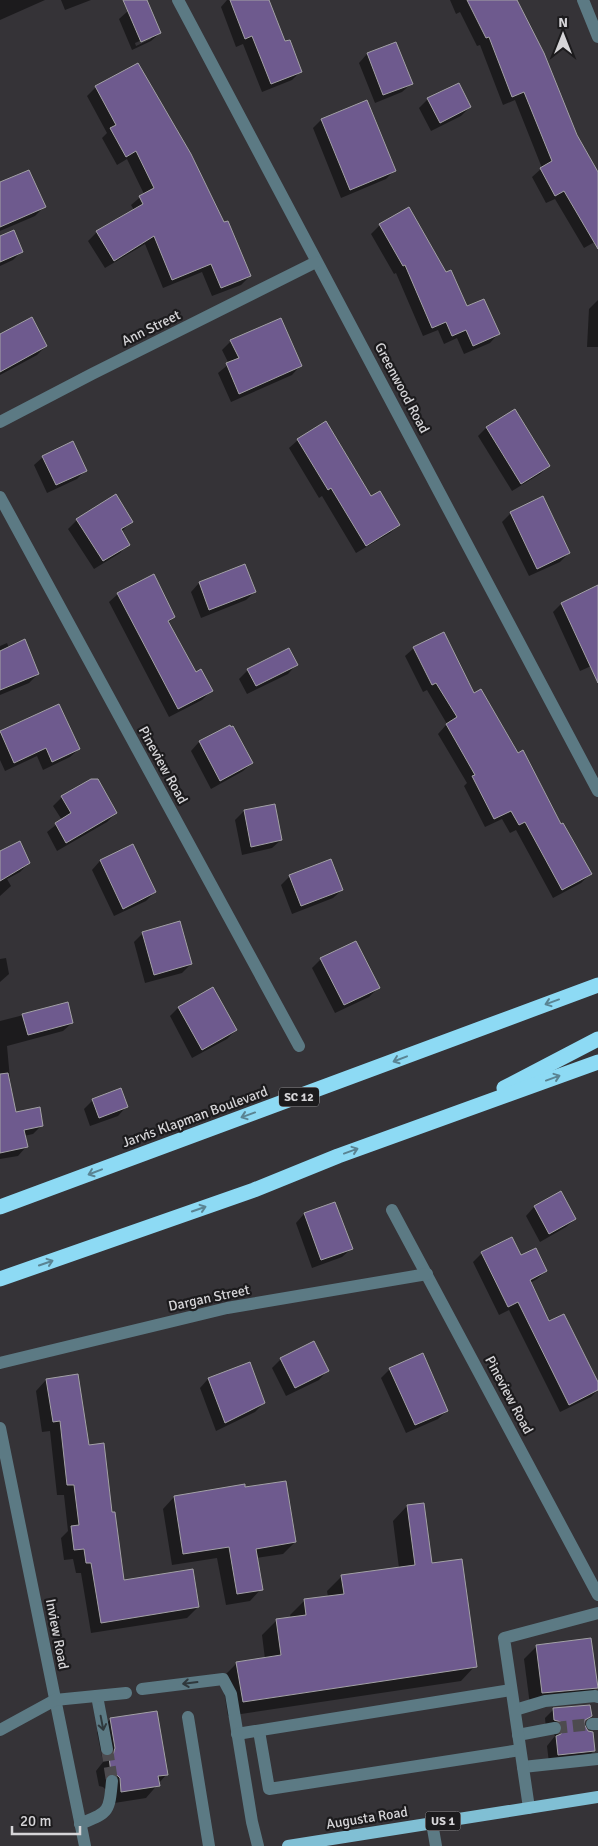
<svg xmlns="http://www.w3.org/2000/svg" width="598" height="1846" font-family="Signika,sans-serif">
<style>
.shadow{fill:#0007;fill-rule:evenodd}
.building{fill:#6e5a8e;stroke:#a3a1a6}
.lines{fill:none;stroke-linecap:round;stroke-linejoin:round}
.minor-tunnel{stroke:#4d4b4f;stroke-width:12;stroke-dasharray:12 6;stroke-linecap:butt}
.minor{stroke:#5c7a84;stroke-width:12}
.major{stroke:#80bfd4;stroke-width:12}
.highway{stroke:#8ddaf4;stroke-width:15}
.oneway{stroke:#5a8493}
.oneway2{stroke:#2f383c}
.labels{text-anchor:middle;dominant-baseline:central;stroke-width:4.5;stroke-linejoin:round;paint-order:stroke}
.shield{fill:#1c1b1d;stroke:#9e9da0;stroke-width:1}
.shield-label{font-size:12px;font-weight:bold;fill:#d6d5d8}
.street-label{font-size:14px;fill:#d6d5d8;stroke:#1c1b1d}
</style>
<rect width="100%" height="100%" fill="#353337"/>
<g class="shadow">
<polygon points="0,0 45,0 0,20"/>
<polygon points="61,0 91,0 65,10"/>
<polygon points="227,0 268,0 284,43 301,71 292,80 262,92 243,44 236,47 221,7"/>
<polygon points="450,0 516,0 598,194 598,240 584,248 555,199 546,203 532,177 542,168 515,100 503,105 480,45 477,46 460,12 456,14"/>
<path d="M128 11 160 33 151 41 132 50 119 19ZM151 36V39L136 46 135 43Z"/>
<polygon points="367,54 411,84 402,92 375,103 359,63"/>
<polygon points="96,87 224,224 250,276 241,285 212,296 202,272 163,288 145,244 105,268 88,241 97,232 134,210 131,205 144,194 127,159 117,165 102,138 107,133 87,96"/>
<polygon points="428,99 470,107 461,116 431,131 419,108"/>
<polygon points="321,120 394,171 386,179 341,198 313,128"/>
<polygon points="0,184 44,207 35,216 0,231"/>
<polygon points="408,209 466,308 498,334 490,343 464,354 457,338 444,344 438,330 423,336 396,273 394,274 371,234 379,226"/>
<polygon points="0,237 22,251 13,260 0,266"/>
<polygon points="598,300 598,347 587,347 589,309"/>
<polygon points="0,336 46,346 37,355 0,375"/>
<polygon points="231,341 300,366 292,375 231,402 218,373 229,364 222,350"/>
<polygon points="486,428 549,466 540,474 512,491 478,436"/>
<polygon points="298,440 370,498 399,525 390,533 356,553 322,496 319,498 289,448"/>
<polygon points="43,457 86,470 77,479 47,493 34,465"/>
<polygon points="511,513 569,553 560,562 529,576 502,522"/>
<polygon points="77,520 132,521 121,532 128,544 120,553 94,569 68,529"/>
<polygon points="199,583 255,592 246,600 201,618 191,592"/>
<polygon points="598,587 598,663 580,671 553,612 561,604"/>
<polygon points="118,594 174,617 168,623 195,674 211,691 202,700 169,717 109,602"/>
<polygon points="7,643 9,648 38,674 29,683 0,695 0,646"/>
<polygon points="414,648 473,694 518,755 590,874 581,883 553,898 516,830 510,833 502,819 485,827 464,786 467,783 438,734 447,724 427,690 423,692 405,656"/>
<polygon points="296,665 288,674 247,694 239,679 248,670"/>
<polygon points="59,705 79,749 70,757 43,770 37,756 5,771 0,760 0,732"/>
<polygon points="229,727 252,763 243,771 211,789 191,751 199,742"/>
<polygon points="62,797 116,813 107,822 57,851 47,832 62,820 53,806"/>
<polygon points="244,811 281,840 272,848 242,855 235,820"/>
<polygon points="133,846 155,892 146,901 114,916 92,870 100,861"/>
<polygon points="0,852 29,863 20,872 7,879 11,886 0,896"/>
<polygon points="290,876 342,890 333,898 292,914 281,885"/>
<polygon points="143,933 191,964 182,973 145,983 134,942"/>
<polygon points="6,958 9,974 0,982 0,959"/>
<polygon points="321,959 378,988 369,997 335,1013 312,968"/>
<polygon points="67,1004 72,1023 63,1031 7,1046 11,1090 15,1113 42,1125 33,1134 24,1136 26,1147 18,1156 0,1159 0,1021"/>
<polygon points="178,1008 236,1030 227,1039 192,1058 170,1016"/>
<polygon points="93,1100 126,1107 118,1116 90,1126 84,1109"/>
<polygon points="560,1193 575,1219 566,1227 540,1242 526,1216 534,1207"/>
<polygon points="304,1214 351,1249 342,1257 312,1268 296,1223"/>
<polygon points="512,1239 521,1257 546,1271 537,1279 530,1283 549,1323 598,1385 598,1390 591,1397 560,1412 509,1310 499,1315 473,1262 482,1253"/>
<polygon points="281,1359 327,1371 319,1380 286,1396 272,1368"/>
<polygon points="390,1369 447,1411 438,1419 406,1433 381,1378"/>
<polygon points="208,1379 264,1403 255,1412 216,1431 200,1388"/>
<polygon points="46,1380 88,1446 111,1514 123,1582 198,1607 187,1618 91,1633 81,1573 76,1573 73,1559 64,1560 61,1538 68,1531 64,1495 57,1495 50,1431 42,1432 36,1391"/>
<polygon points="244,1489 295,1542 283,1554 256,1558 261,1589 250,1601 226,1605 217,1558 172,1565 163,1509 174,1497"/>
<polygon points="407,1506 475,1666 461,1681 228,1716 222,1678 237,1663 265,1659 262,1635 277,1620 291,1618 290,1615 305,1600 328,1597 327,1591 342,1576 399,1568 393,1521"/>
<polygon points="536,1647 596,1688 584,1700 530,1705 524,1659"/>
<polygon points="553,1710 590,1715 583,1722 594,1751 585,1759 549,1763 547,1746 555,1736 552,1731 546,1729 545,1718"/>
<polygon points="156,1713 166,1775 146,1798 108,1804 107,1791 103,1787 99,1786 96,1771 103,1762 97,1732 110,1720"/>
</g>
<g class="building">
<polygon points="123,0 147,0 161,33 141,42"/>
<polygon points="230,0 269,0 285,41 290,40 302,72 271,84 252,36 245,39"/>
<polygon points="467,0 517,0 544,53 577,135 598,172 598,249 564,191 555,196 540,168 552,161 524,92 512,97 489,37 486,38"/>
<polygon points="396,42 413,84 383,95 367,53"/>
<polygon points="138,63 191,154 224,222 228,221 251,276 221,288 211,264 172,280 154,236 114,261 96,231 143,204 139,196 154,188 136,151 126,157 110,128 116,125 95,86"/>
<polygon points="459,83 471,107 440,123 427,98"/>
<polygon points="367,100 396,171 350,190 321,119"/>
<polygon points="29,170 46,207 0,227 0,182"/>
<polygon points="409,207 446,272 451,270 467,306 484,299 500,334 473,346 466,330 452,336 446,322 432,328 405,265 403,266 379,224"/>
<polygon points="14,230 23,252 0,262 0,236"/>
<polygon points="32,317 47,346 0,372 0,334"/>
<polygon points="281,318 302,366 239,394 226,363 239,358 230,340"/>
<polygon points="515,409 550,466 521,484 486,427"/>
<polygon points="326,421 371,496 380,491 400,525 366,546 331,488 328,490 297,439"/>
<polygon points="73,441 87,471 56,485 42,456"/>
<polygon points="116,494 133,522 121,529 130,545 103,561 76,519"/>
<polygon points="543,496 570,553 537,569 510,512"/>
<polygon points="245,564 256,592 209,610 199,582"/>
<polygon points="154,574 175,617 168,621 196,672 201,669 213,691 178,709 117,593"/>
<polygon points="598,585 598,683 561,603"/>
<polygon points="444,632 474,693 481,689 518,753 523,750 561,824 563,823 592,874 562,890 525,822 519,825 511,811 494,819 472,776 475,775 446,724 457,717 436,683 432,685 413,647"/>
<polygon points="25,639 39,674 0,690 0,651"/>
<polygon points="289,648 298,665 256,686 247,669"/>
<polygon points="59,704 80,749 52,762 46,748 14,763 0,731"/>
<polygon points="230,725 231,727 233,726 253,763 220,781 199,741"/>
<polygon points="91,779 98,779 117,813 66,843 55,823 71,813 61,796"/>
<polygon points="275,804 282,840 251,847 244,810"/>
<polygon points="20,841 30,863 0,881 0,851"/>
<polygon points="133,844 156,892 123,909 100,860"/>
<polygon points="331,859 343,890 301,906 289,875"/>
<polygon points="180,921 192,964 154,975 142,932"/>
<polygon points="356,941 380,988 344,1005 320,958"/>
<polygon points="213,987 237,1030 202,1050 178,1007"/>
<polygon points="68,1002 73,1023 28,1035 22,1014"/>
<polygon points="8,1073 16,1112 40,1107 43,1126 24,1130 28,1147 0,1153 0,1074"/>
<polygon points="121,1088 128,1107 99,1118 92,1099"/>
<polygon points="561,1191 576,1219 549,1234 534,1206"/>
<polygon points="335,1202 353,1249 321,1260 304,1213"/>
<polygon points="512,1237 521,1255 536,1248 547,1271 530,1280 549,1321 564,1314 598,1382 598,1390 569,1405 518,1302 508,1307 481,1252"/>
<polygon points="314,1341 329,1371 295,1388 280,1358"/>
<polygon points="423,1353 448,1411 415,1425 389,1368"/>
<polygon points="250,1362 265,1403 225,1423 208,1378"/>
<polygon points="78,1374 89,1445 104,1443 112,1512 115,1512 124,1580 193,1569 199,1607 101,1623 91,1563 86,1563 84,1549 74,1550 71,1526 79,1525 74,1485 67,1485 60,1421 53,1422 46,1379"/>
<polygon points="286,1481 296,1542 256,1549 263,1590 237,1594 229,1547 183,1554 174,1496 245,1484 245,1487"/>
<polygon points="424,1503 432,1563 462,1559 477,1667 243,1702 236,1662 281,1655 276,1619 306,1615 304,1599 344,1594 341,1575 415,1565 407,1505"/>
<polygon points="591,1638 598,1688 542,1693 536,1645"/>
<polygon points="590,1705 592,1716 585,1720 584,1724 588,1731 593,1732 595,1751 558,1755 556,1736 561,1734 563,1727 561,1722 554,1720 553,1708"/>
<polygon points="157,1711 168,1775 158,1776 160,1786 121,1792 120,1778 116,1774 111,1773 109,1757 113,1755 115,1748 110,1718"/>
</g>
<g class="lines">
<g class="minor-tunnel">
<polyline points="555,1728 592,1724"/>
<polyline points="107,1749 112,1781"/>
</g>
<g class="minor">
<polyline points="178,0 598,791"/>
<polyline points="583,0 598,37"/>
<polyline points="0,422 92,374 316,262"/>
<polyline points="0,497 299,1046"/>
<polyline points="392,1210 598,1595"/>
<polyline points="0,1363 227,1308 427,1274"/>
<polyline points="0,1428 85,1846"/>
<polyline points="142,1689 223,1679 231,1694 252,1822 258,1846"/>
<polyline points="97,1696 107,1749"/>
<polyline points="515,1710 545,1701 595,1696 598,1697"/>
<polyline points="188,1717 209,1846"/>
<polyline points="592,1724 598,1724"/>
<polyline points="0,1730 55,1700 126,1693"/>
<polyline points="259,1731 269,1789 520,1750"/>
<polyline points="237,1734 511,1690"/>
<polyline points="518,1735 555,1728"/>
<polyline points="523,1767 598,1759"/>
<polyline points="529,1808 504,1638 598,1613"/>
<polyline points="432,1823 436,1846"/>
<path d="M80 1824C109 1812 109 1813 112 1781"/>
</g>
<polyline class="major" points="288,1846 598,1797"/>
<g class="highway">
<polyline points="504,1088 598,1039"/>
<polyline points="0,1207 598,985"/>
<polyline points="0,1279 254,1190 338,1156 598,1062"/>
</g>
</g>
<defs><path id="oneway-shaft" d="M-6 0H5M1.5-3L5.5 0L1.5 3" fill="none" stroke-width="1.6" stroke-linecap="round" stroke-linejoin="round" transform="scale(1.25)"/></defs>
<g class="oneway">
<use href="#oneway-shaft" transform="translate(552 1002) rotate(160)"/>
<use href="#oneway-shaft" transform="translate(400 1059) rotate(159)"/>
<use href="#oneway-shaft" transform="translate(553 1078) rotate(-20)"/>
<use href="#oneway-shaft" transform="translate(248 1115) rotate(160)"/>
<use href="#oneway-shaft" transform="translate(351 1151) rotate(-20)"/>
<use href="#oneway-shaft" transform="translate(95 1172) rotate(159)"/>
<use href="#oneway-shaft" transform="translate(199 1209) rotate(-19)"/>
<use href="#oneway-shaft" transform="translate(46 1263) rotate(-19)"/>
</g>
<g class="oneway2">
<use href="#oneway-shaft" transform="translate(190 1683) rotate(173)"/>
<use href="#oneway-shaft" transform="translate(102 1723) rotate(79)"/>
</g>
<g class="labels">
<g class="shield">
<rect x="279" y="1087.5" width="40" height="19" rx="4"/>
<rect x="425.5" y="1811.5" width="35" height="19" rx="4"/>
</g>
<g class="shield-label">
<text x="299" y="1097">SC 12</text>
<text x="443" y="1821">US 1</text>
</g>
<g class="street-label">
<text transform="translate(151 328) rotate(-26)">Ann Street</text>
<text transform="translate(402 388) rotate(62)">Greenwood Road</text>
<text transform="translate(163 765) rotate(61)">Pineview Road</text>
<text transform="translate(195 1117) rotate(-20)">Jarvis Klapman Boulevard</text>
<text transform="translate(209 1298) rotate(-12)">Dargan Street</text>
<text transform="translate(509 1395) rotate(62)">Pineview Road</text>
<text transform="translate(57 1634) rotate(79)">Inview Road</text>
<text transform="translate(367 1818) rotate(-9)">Augusta Road</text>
</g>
</g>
<g transform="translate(563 35)" stroke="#1c1b1d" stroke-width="4" paint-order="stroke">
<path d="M0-4L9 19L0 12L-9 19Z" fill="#d6d5d8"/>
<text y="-8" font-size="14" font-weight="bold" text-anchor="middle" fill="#d6d5d8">N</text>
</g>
<path d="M12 1826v8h68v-8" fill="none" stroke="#d6d5d8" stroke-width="2.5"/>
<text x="20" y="1826" font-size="15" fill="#d6d5d8" stroke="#1c1b1d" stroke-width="4" paint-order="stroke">20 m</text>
</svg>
